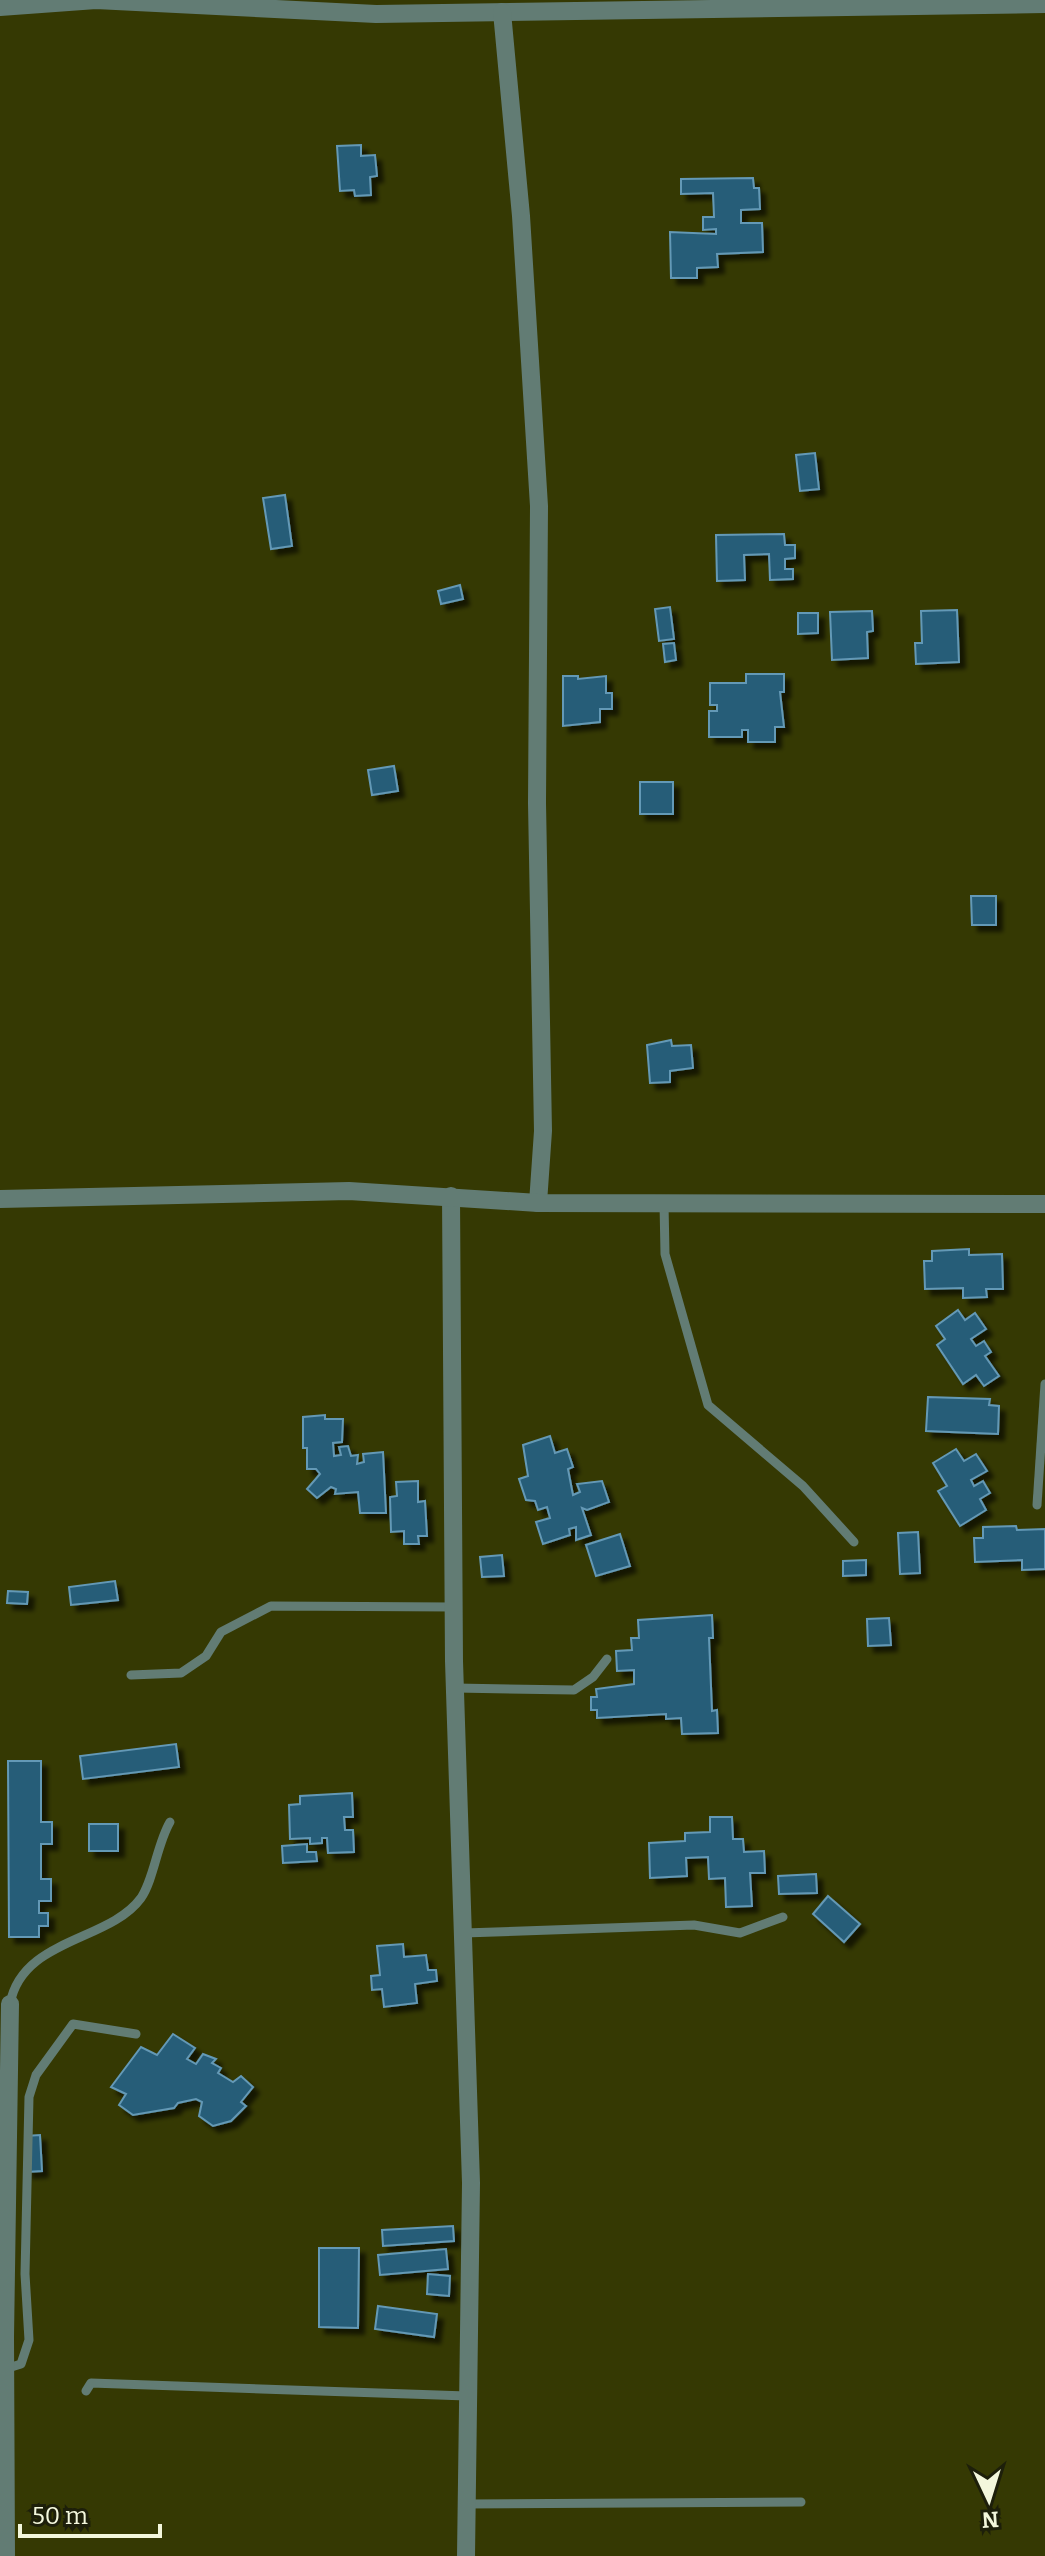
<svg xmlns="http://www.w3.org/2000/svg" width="1045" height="2556" font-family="Bitter,serif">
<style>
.building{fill:#285d78;stroke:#6499b6;stroke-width:2;filter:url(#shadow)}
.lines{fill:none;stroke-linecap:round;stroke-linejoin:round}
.service{stroke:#627c74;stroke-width:9}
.minor{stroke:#627c74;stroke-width:18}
</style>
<defs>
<filter id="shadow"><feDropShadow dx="6" dy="6" stdDeviation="2" flood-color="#0009"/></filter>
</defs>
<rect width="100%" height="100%" fill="#353903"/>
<g class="building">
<polygon points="361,145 361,156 375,155 377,176 370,177 371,195 355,196 354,190 340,191 337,146"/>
<polygon points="753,178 754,188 759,188 760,209 741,210 741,223 762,223 763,252 717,254 718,267 697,268 697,278 671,278 670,232 716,234 716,229 703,230 703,217 714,217 713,193 681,194 681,179"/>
<polygon points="815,453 819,489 800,491 796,455"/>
<polygon points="285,495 292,546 271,549 263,498"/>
<polygon points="784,534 785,545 795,545 795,558 785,559 785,569 793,569 793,579 770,580 769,554 744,555 745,580 717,581 716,535"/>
<polygon points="460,585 463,599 441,604 438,591"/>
<polygon points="670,607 674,639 659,641 655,609"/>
<polygon points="957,610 959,662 916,664 915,643 922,643 921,611"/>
<polygon points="872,611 873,631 867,632 868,658 832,660 830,612"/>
<polygon points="798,613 818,613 818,633 798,634"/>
<polygon points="674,643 676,660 665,662 663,644"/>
<polygon points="746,674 784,674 784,692 780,692 784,727 775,727 775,742 748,742 748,730 742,730 742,737 709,737 709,711 717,711 717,705 710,705 710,683 746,683"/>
<polygon points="563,676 578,676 578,679 606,676 606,693 612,693 612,709 600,709 600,722 563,726"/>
<polygon points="394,766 398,791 372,795 368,770"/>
<rect x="640" y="782" width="33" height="32"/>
<polygon points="971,896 996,896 996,925 972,925"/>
<polygon points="671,1040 672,1046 691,1045 693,1068 670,1071 670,1082 650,1083 647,1045"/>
<polygon points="969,1249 969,1255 1002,1254 1003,1289 986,1289 987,1297 963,1298 963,1288 925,1289 924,1261 932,1261 932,1251"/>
<polygon points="958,1310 965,1320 975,1313 986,1329 971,1339 976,1346 984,1341 991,1352 985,1356 999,1376 984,1386 976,1375 963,1384 937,1345 945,1339 936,1326"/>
<polygon points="928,1397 990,1399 989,1405 999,1406 998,1434 926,1431"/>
<polygon points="325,1415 325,1419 343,1419 342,1442 333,1443 334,1456 341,1455 339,1447 348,1446 351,1456 358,1455 357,1464 364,1462 363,1454 383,1452 386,1513 360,1513 358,1492 335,1494 336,1489 331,1487 317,1498 307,1489 320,1474 316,1469 307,1469 307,1448 303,1448 303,1417"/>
<polygon points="550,1436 555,1453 567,1449 573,1467 568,1469 573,1495 580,1492 577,1484 602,1481 609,1502 587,1510 582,1508 591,1535 576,1540 576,1527 569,1529 570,1535 543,1544 536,1522 550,1518 547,1507 538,1510 535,1501 526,1500 519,1479 528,1476 523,1445"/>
<polygon points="956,1449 964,1461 976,1454 987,1471 971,1480 974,1486 983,1481 990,1493 980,1499 986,1510 960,1526 938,1491 947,1486 933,1463"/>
<polygon points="418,1481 418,1502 425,1501 427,1536 418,1536 419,1544 404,1544 404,1531 391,1532 390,1497 397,1496 396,1482"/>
<polygon points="1016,1526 1017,1530 1045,1529 1045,1569 1022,1570 1022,1560 975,1562 974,1538 983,1538 983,1527"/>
<polygon points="918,1532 920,1573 900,1574 898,1533"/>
<polygon points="620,1534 630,1566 596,1576 586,1545"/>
<polygon points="502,1555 504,1576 482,1577 480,1557"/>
<polygon points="866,1560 866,1575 843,1576 843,1561"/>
<polygon points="115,1581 118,1600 71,1605 69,1587"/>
<polygon points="8,1591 28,1592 27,1604 7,1603"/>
<polygon points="712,1615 713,1638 709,1638 712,1711 717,1710 718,1733 682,1734 681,1718 666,1719 666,1714 597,1718 597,1710 591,1710 591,1697 597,1697 596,1689 634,1684 634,1670 617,1671 616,1651 632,1650 631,1638 639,1638 638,1620"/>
<polygon points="889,1618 891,1645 868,1646 867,1619"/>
<polygon points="176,1744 179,1767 83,1779 80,1756"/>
<polygon points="8,1761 41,1761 41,1822 52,1822 52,1844 41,1844 41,1879 51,1879 51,1901 39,1901 39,1913 48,1913 48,1926 39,1926 39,1937 9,1937"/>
<polygon points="352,1793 353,1817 344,1817 345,1830 353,1830 354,1852 328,1853 327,1838 322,1838 322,1843 310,1844 310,1838 290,1839 289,1805 300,1804 300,1796"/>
<polygon points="710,1817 732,1817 733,1839 743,1839 744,1852 764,1851 765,1873 750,1873 752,1906 726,1907 725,1878 709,1879 708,1857 686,1858 687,1876 650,1878 649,1843 685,1841 685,1833 710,1832"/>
<rect x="89" y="1824" width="29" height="27"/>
<polygon points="307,1844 307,1852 316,1852 317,1861 283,1863 282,1846"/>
<polygon points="816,1874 817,1893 779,1894 778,1876"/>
<polygon points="828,1896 860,1924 844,1942 813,1914"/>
<polygon points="403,1944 404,1957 426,1955 428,1970 436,1970 437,1981 415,1984 417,2003 384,2007 382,1989 372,1990 371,1976 380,1975 377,1946"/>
<polygon points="173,2034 195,2048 187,2059 196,2064 203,2054 216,2059 212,2063 221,2068 218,2073 233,2082 241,2076 253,2087 241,2102 246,2106 231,2121 213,2126 199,2116 202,2102 196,2099 178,2103 174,2108 133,2115 119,2105 126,2094 111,2087 141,2047 157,2055"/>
<polygon points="40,2135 42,2171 27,2172 25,2136"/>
<polygon points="453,2226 454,2241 383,2246 382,2230"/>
<polygon points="319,2248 359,2248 358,2328 319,2327"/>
<polygon points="446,2249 448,2269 380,2275 378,2255"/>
<polygon points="428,2274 450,2276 449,2296 427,2294"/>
<polygon points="378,2306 437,2314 434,2337 375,2329"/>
</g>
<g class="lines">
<g class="service">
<polyline points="664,1203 665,1254 708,1405 803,1486 854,1542"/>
<polyline points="1037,1505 1045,1384"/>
<polyline points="131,1675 181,1673 206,1656 221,1632 271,1606 454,1607"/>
<polyline points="455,1688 574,1690 593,1677 607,1659"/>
<polyline points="464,1933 694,1925 740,1933 783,1917"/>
<path d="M10 2004C22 1938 109 1942 141 1898 154 1879 157 1844 170 1822"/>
<polyline points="5,2369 21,2364 29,2340 25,2274 29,2097 36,2075 73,2024 136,2034"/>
<polyline points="86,2391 91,2383 467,2396"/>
<polyline points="466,2504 801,2502"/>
</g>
<g class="minor">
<polyline points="0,7 96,0 376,14 1045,4"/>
<polyline points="502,12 521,216 539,506 537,803 543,1131 538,1203"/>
<polyline points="451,1196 454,1661 471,2183 466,2556"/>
<polyline points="0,1199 349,1191 538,1203 1045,1204"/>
<polyline points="6,2556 5,2337 10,2004"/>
</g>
</g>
<g transform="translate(989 2500) rotate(176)" stroke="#1d1f0a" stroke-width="6" paint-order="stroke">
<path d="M0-6L14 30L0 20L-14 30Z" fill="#f3f7dc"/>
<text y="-12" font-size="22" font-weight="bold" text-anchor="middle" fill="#f3f7dc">N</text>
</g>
<path d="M20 2524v12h140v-12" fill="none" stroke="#f3f7dc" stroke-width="4"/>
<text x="32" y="2524" font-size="24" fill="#f3f7dc" stroke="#1d1f0a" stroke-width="6" paint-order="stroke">50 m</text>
</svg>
